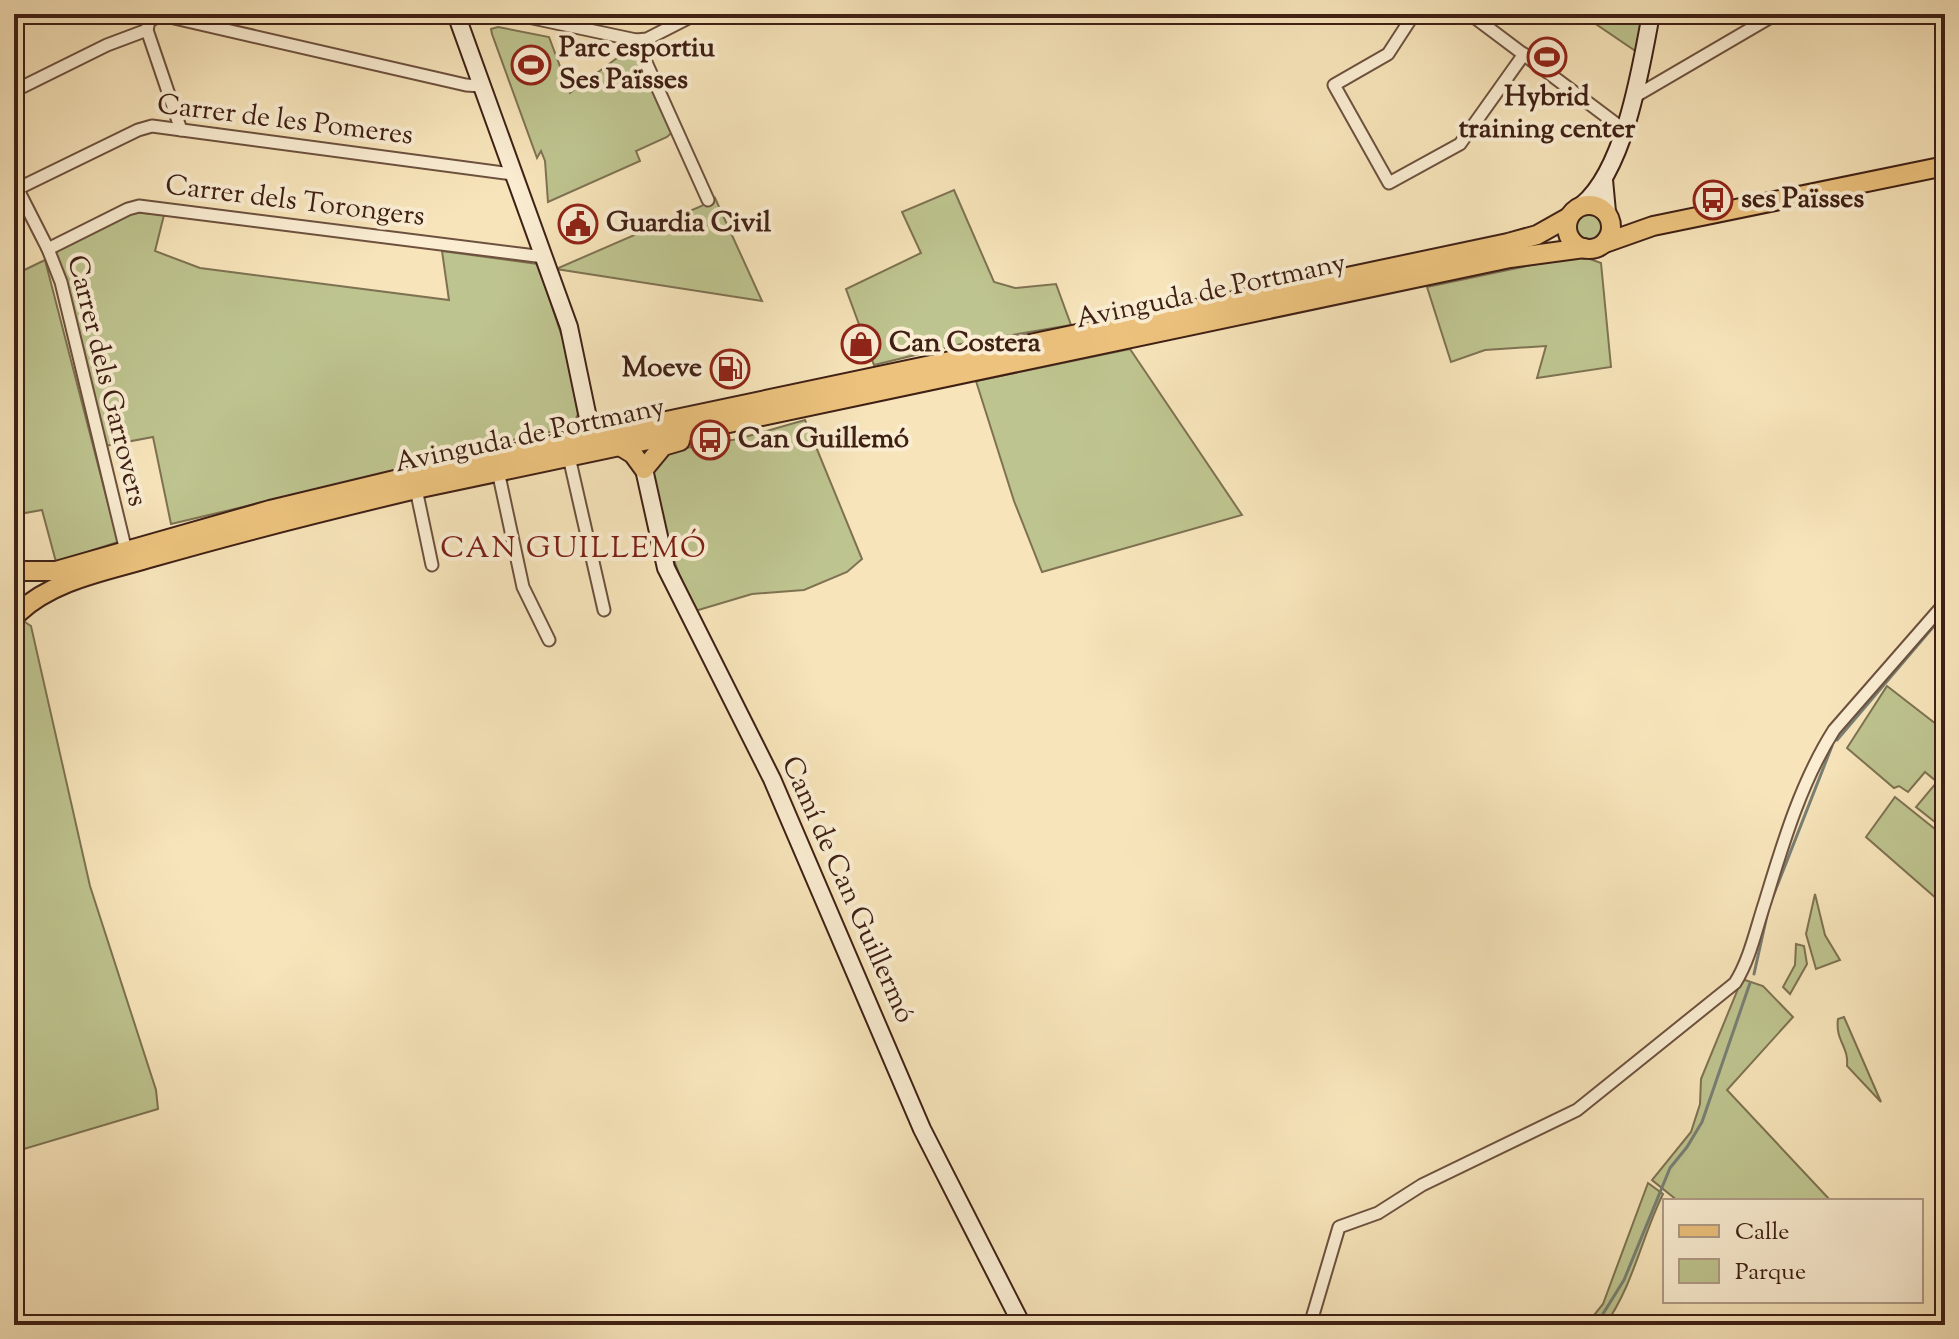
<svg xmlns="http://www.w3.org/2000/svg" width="1959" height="1339" font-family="'Sorts Mill Goudy',serif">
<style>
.green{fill:#bec48f;stroke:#7e7252;stroke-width:2}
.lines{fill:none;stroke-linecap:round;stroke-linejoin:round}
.stream{stroke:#787f74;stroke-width:3}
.street-casing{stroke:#6d513e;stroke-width:15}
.secondary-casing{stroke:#3f2015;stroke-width:20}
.primary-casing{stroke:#3f2015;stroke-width:22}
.street{stroke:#faedd2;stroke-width:11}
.secondary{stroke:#faedd2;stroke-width:16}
.primary{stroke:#ecc27d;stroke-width:18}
.labels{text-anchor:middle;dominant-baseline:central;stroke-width:8;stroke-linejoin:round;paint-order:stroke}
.poi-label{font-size:28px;font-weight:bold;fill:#3f2015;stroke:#faedd2;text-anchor:start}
.street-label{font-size:28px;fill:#3f2015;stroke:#faedd2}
.neighbourhood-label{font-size:30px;letter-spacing:2px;fill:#7a1f14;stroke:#faedd2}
</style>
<rect width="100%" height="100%" fill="#f7e4ba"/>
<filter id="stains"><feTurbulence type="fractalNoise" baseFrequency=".0025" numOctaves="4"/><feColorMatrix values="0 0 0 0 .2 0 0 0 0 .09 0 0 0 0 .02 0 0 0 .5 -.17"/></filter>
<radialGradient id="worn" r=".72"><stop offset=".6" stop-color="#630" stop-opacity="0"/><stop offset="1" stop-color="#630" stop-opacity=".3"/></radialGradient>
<g class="green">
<polygon points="1581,14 1644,14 1637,52"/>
<polygon points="498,27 549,37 570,93 617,58 643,46 678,127 667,137 636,151 640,161 548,202 545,161 541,151 537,158 492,34 491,29"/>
<polygon points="954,190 994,282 1015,288 1056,284 1071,325 965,343 874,365 846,289 921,253 902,212"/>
<polygon points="715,198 762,301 556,269 713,201"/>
<circle cx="1590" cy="226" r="17"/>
<path d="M133 212 164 215 155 251 200 268 449 300 442 251 538 264 567 352 578 414 571 431C543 431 521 435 496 447L171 524 153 437 105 446 67 283 55 252Z"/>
<polygon points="1579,255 1601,263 1611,367 1537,378 1546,346 1485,350 1451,362 1427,287"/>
<polygon points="45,260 118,542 56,562 42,510 14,515 14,275"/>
<polygon points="1130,349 1242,515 1042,572 1014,501 976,381"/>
<path d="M805 420 862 559 847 572 804 590 752 594 695 611C671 559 661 526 653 470L662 458 674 450 738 439Z"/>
<polygon points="25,622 31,626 90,886 156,1090 158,1109 14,1152 14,627"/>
<polygon points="1887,686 1945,731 1945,830 1916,807 1937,782 1925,772 1908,792 1899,786 1894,788 1847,748"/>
<path d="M1895 797 1945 837 1940 851C1944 860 1947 862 1941 872L1945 875V906L1866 837Z"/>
<polygon points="1815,894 1825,935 1840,960 1816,969 1806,934"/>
<polygon points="1796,944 1804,946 1807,964 1790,994 1783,987 1795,965"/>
<polygon points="1742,979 1763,986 1793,1017 1727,1090 1831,1201 1678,1201 1652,1180 1691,1132 1700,1104 1701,1079"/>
<path d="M1844 1017 1881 1102 1847 1066C1849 1046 1835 1041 1838 1019Z"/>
<path d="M1648 1183 1663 1194C1642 1236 1633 1286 1605 1325H1586L1603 1304Z"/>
</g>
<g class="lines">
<g class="stream">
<polyline points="1837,740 1945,613"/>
<polyline points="1770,904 1832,746"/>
<polyline points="1754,974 1768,911"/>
<polyline points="1596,1325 1624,1280 1670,1168 1687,1147 1702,1122 1750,983"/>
</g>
<defs>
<g id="street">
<polyline points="514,14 636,40 647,39 696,14"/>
<polyline points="1414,14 1388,54 1334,85 1389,183 1460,144 1524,54"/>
<polyline points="1470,14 1623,129"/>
<polyline points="147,30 181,130"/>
<polyline points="636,40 708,200"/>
<polyline points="14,91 107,45 147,30 149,21 161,15 466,85 481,86"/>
<polyline points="1634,97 1776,14"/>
<polyline points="14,182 48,249 61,282 126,551"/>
<polyline points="17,189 138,130 152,126 512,174"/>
<polyline points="48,249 128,209 139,206 544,257"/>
<polyline points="569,457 604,610"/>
<polyline points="498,471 523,587 549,640"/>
<polyline points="416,489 432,565"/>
<path d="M1310 1325 1339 1227 1378 1213 1422 1185 1577 1110 1735 983C1750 959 1756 929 1765 902 1783 843 1801 782 1834 730L1945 603"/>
</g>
<g id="secondary">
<polyline points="456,14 569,327 592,437"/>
<polyline points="1604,180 1607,212"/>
<path d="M1582 205C1625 169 1641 68 1651 14"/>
<polyline points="644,469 666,568 772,779 922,1129 1022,1325"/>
</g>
<g id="primary">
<circle cx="1589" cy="227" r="22"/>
<polyline points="1605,243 1653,226 1945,166"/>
<polyline points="620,446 633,454 644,469 663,446 680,441"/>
<polyline points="14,571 56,571 270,510 449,467 1508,243 1537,235 1569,217"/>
<path d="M18 613C54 579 107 571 153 557 240 532 328 510 416 489L1510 258 1584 248"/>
</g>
</defs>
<use href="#street" class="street-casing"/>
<use href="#secondary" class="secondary-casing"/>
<use href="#primary" class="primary-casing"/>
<use href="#street" class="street"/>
<use href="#secondary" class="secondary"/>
<use href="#primary" class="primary"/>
</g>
<defs>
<symbol id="stadium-ring" viewBox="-11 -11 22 22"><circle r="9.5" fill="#faedd2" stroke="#8f2418" stroke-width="1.5"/><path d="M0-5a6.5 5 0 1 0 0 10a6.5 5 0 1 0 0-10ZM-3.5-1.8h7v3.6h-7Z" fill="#8f2418"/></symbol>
<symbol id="bus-ring" viewBox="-11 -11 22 22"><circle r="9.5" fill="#faedd2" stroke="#8f2418" stroke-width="1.5"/><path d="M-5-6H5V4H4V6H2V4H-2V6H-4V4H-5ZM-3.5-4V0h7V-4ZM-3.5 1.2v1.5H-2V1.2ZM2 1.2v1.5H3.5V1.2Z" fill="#8f2418"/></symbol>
<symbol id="civic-ring" viewBox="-11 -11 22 22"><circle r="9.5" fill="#faedd2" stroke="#8f2418" stroke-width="1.5"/><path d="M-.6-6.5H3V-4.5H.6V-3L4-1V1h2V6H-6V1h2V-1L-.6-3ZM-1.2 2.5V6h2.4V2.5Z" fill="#8f2418"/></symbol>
<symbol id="shop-ring" viewBox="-11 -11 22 22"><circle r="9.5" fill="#faedd2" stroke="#8f2418" stroke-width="1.5"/><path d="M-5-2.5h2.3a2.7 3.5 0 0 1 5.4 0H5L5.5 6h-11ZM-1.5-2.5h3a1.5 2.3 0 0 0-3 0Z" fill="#8f2418"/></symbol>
<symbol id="fuel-ring" viewBox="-11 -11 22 22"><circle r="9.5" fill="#faedd2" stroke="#8f2418" stroke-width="1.5"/><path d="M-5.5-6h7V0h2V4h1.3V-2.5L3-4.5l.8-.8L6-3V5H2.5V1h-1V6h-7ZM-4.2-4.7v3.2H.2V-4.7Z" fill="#8f2418"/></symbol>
</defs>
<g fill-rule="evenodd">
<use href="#stadium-ring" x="1525" y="35" width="44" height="44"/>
<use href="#stadium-ring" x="509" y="43" width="44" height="44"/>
<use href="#bus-ring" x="1691" y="178" width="44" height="44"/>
<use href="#civic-ring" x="556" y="202" width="44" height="44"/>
<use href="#shop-ring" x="839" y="322" width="44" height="44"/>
<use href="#fuel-ring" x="708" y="347" width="44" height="44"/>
<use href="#bus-ring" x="688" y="418" width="44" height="44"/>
</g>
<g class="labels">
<g class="poi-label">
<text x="559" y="49">Parc esportiu<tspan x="559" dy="32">Ses Païsses</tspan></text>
<text x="1547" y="98" text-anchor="middle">Hybrid<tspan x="1547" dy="32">training center</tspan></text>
<text x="1741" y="200">ses Païsses</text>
<text x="606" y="224">Guardia Civil</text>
<text x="889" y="344">Can Costera</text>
<text x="702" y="369" text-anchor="end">Moeve</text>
<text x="738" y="440">Can Guillemó</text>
</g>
<g class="street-label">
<text transform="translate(285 121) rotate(7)">Carrer de les Pomeres</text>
<text transform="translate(295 202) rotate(7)">Carrer dels Torongers</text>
<text transform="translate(1211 292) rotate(-12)">Avinguda de Portmany</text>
<text transform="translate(106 381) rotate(76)">Carrer dels Garrovers</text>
<text transform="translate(530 436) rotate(-12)">Avinguda de Portmany</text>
<text transform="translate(847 890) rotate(66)">Camí de Can Guillermó</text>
</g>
<g class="neighbourhood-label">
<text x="574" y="549">CAN GUILLEMÓ</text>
</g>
</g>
<rect width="1959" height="1339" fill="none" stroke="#f7e4ba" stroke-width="48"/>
<rect x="16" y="16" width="1927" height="1307" fill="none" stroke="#3f2015" stroke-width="4"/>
<rect x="24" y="24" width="1911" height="1291" fill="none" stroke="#3f2015" stroke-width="2"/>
<rect x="1663" y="1199" width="260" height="104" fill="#faedd2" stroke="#af9b86" stroke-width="2"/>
<rect x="1679" y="1225" width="40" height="12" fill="#ecc27d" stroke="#af9b86" stroke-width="2"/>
<text x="1735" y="1239" font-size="24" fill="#3f2015">Calle</text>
<rect x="1679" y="1259" width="40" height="24" fill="#bec48f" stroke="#af9b86" stroke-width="2"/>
<text x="1735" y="1279" font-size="24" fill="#3f2015">Parque</text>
<rect width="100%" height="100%" filter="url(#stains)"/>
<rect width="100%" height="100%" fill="url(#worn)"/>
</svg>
